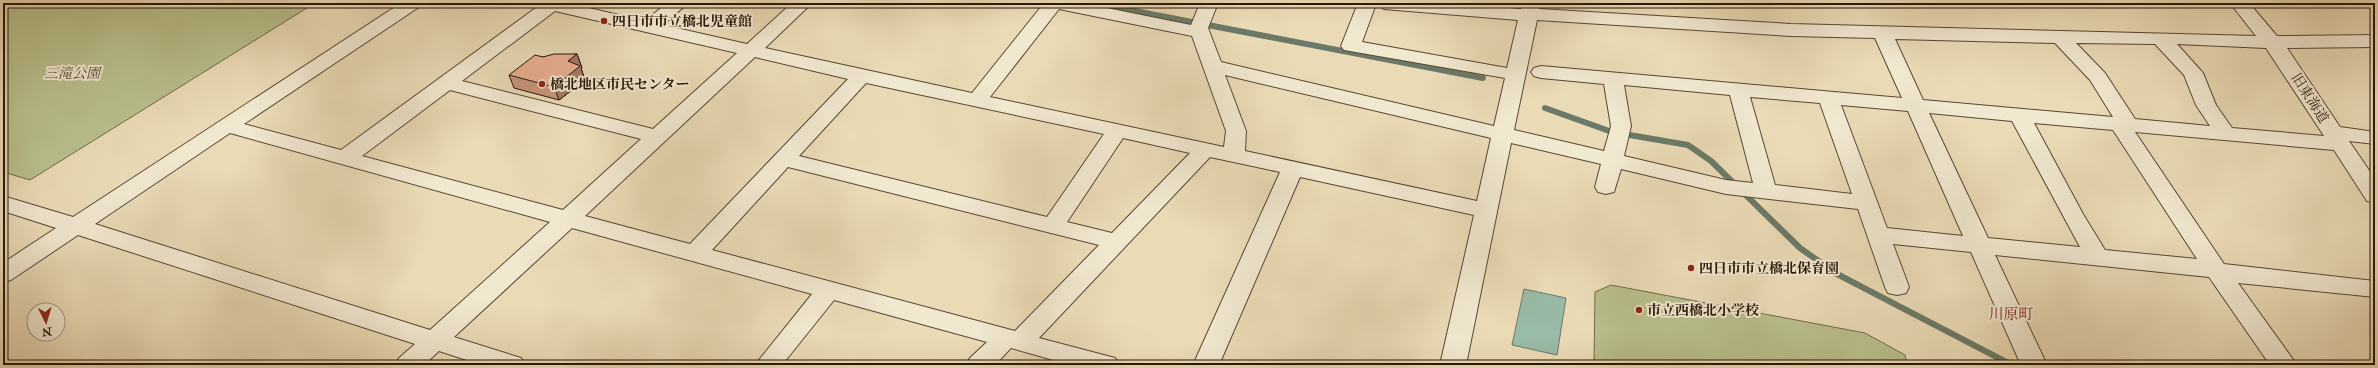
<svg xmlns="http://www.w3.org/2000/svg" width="2378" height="368" font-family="'IM FELL Double Pica','Noto Serif JP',serif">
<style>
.green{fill:#b9c08c;stroke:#706b4a}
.water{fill:#99bca8;stroke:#6b7a68}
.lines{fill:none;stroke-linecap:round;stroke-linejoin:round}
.stream{stroke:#6b7a68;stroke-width:6}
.minor-casing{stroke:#584733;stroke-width:2}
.minor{fill:#f1e8d0;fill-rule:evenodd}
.wall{fill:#c7957c;stroke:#271607}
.shaded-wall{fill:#a27965;stroke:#271607}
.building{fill:#e7ad90;stroke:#271607}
.poi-dot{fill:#8f2418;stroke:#f1e8d0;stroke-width:1.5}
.labels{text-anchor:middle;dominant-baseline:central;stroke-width:4;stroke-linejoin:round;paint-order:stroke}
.poi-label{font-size:14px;font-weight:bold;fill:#271607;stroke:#f1e8d0;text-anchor:start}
.park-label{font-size:14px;font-style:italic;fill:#53492f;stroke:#f1e8d0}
.street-label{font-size:14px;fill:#271607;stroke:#f1e8d0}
.neighbourhood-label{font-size:15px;fill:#7a1f14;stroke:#f1e8d0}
</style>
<rect width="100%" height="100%" fill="#eadbb6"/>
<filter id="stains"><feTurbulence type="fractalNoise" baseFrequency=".005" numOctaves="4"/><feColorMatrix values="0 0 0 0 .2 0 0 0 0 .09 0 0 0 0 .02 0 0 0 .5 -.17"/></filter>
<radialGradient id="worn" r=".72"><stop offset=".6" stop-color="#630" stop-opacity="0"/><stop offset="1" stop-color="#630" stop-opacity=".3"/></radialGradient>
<g class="green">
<polygon points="3,3 315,3 30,180 3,172"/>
<polygon points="1611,285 1865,333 1905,355 1907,365 1594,365 1595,292"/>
</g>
<polygon class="water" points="1524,289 1566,298 1557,355 1512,345"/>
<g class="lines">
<g class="stream">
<polyline points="1093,3 1483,78"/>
<polyline points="1545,108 1612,132 1688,145 1711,161 1800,248 1837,274 2012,365"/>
</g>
<defs>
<path id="minor" d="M401 3H422L419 7 244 124 341 150 537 7 534 3H567L645 21 667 3H688L663 25 747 44 792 3H812L765 48 972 93 1044 3H1082L1191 25 1200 3H1218L1208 28 1221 62 1494 126 1505 78 1344 50 1341 46 1358 3H1451L1521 9 1522 3H1540L1539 9 1791 24 2256 36 2230 3H2249L2277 36 2375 35V47L2287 48 2340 127 2375 132V144L2349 141 2375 179V203L2367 201 2334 150 2135 132 2224 264 2375 281V297L2238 283 2297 365H2270L2209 277 1995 255 2047 365H2021L1971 252 1893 244 1909 287 1906 293 1897 295 1888 293 1885 287 1858 209 1726 194 1621 169 1614 192 1606 194 1598 192 1595 187 1601 164 1511 143 1466 365H1440L1474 215 1300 177 1219 365H1193L1280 172 1210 157 1039 338 1115 358 1119 365H1071L1011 348 995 365H966L970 358 987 342 834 300 782 365H755L812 294 572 228 454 337 521 358 525 365H482L439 351 424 365H395L399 358 415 344 78 235 11 280 3 282V263L56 228 3 211V196L73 217ZM1376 4 1384 9 1518 20 1507 68 1362 42ZM1059 9 1192 36 1226 131 1224 147 990 97ZM555 11 737 53 653 129 462 81ZM1537 20 1791 36 1875 38 1902 98 1541 66 1534 68 1531 72 1534 76 1541 78 1604 84 1611 126 1604 151 1514 130ZM1895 39 2055 43 2090 80 2113 117 1923 100ZM2076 43 2155 44 2184 75 2196 105 2210 126 2135 119 2105 73ZM2177 44 2266 48 2324 136 2232 128 2216 105 2203 73ZM755 57 848 79 690 244 585 216ZM1225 75 1491 138 1477 201 1245 151 1246 131ZM866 83 1104 134 1047 217 799 156ZM1624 85 1730 95 1753 183 1726 180 1624 156 1631 126ZM450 90 641 139 563 210 362 156ZM1750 97 1820 103 1852 194 1775 185ZM1841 105 1908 111 1963 236 1887 228ZM1929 113 2012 121 2080 247 1988 238ZM2034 123 2113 130 2197 259 2105 250 2083 214ZM230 133 550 222 430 330 95 224ZM1123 138 1190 153 1112 233 1067 222ZM788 167 1099 245 1015 331 712 250Z"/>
</defs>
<use href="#minor" class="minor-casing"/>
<use href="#minor" class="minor"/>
</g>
<polygon class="wall" points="577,54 582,68 581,68 585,80 559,100 514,88 509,75 543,57"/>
<polygon class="shaded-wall" points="577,54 582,68 581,68 585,80 559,100 554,87 568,61"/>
<polygon class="building" points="554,54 577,54 568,61 580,66 554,87 509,75 535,55 543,57"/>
<g class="poi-dot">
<circle cx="604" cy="21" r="4"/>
<circle cx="542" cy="84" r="4"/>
<circle cx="1691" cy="268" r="4"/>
<circle cx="1639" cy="310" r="4"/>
</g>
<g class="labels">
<g class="poi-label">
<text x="612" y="21">四日市市立橋北児童館</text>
<text x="550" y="84">橋北地区市民センター</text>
<text x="1699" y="268">四日市市立橋北保育園</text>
<text x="1647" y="310">市立西橋北小学校</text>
</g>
<g class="park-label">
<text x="72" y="73">三滝公園</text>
</g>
<g class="street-label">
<text transform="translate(2310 98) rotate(57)">旧東海道</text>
</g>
<g class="neighbourhood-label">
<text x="2011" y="314">川原町</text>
</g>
</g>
<rect width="2378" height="368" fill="none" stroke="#eadbb6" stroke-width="16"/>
<rect x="4" y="4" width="2370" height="360" fill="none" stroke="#271607" stroke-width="2"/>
<rect x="8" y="8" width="2362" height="352" fill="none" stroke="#271607"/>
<g transform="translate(46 322) rotate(175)"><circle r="19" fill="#f1e8d0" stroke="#a09480"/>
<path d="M0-3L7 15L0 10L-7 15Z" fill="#8f2418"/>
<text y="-6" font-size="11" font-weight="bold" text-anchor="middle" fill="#271607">N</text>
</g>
<rect width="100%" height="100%" filter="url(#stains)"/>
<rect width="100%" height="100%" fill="url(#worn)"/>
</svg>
